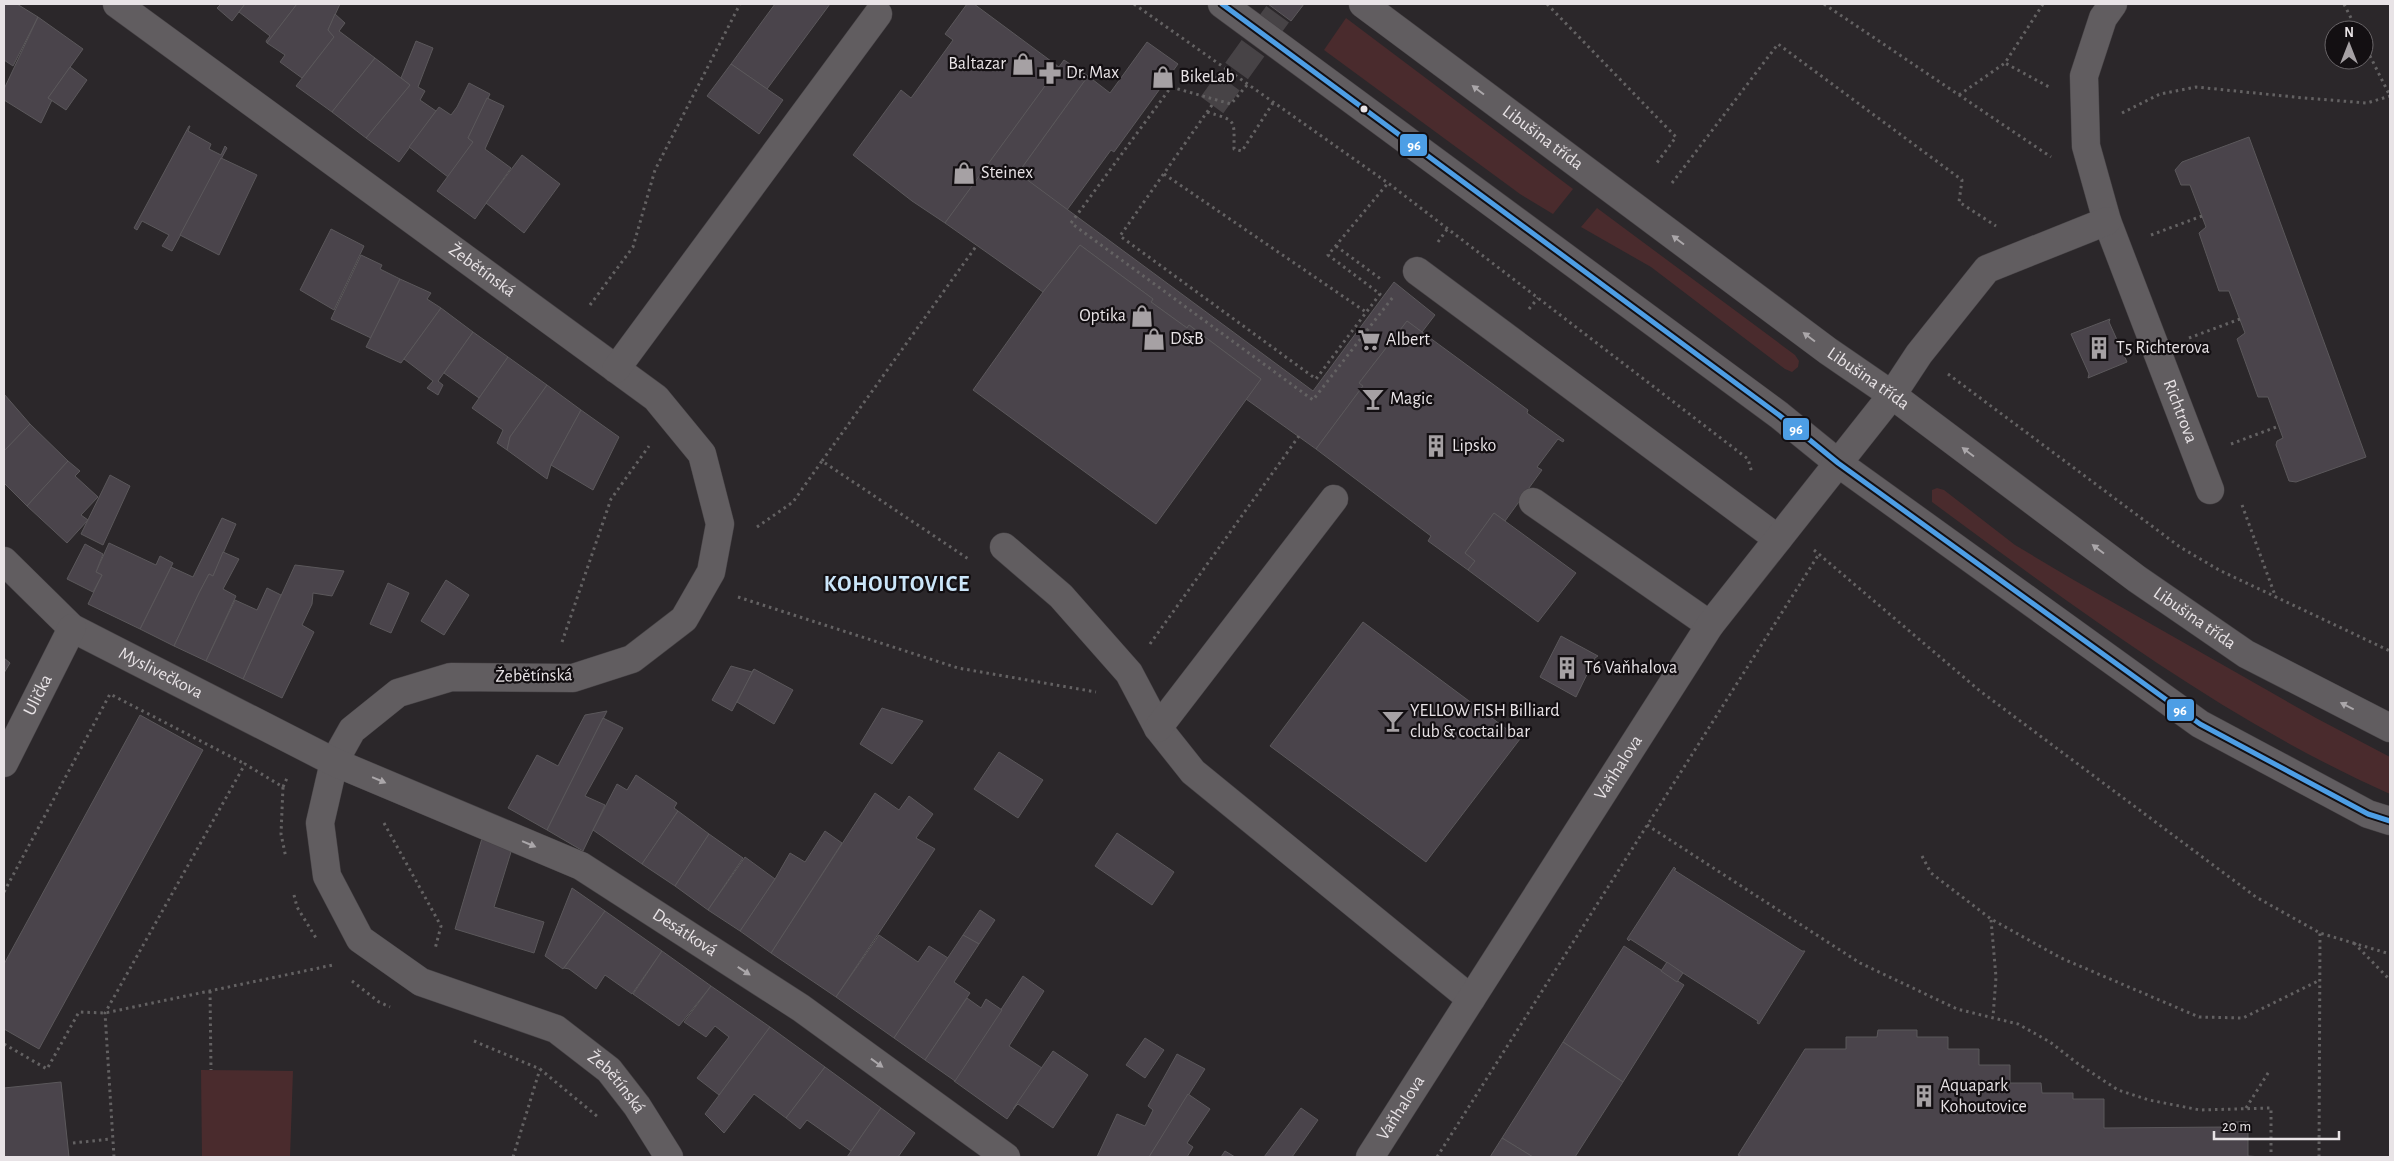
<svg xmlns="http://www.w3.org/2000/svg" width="2394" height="1161" font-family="'Alegreya Sans',sans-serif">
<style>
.green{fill:#4a2b2d}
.building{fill:#4a444b;stroke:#5b585b}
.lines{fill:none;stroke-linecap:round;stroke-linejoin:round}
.minor-tunnel{stroke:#474346;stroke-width:28;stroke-dasharray:28 14;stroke-linecap:butt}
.minor-casing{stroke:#464245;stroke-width:29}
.path{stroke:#646263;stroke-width:3;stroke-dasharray:2.5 4;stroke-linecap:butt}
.minor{stroke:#615d60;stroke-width:28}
.bus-1-casing{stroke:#130f12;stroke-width:9}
.bus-1{stroke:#4d9ee5;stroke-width:5}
.oneway{fill:#aba7aa}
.bus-dot{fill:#e8e3e6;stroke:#130f12;stroke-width:2}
.labels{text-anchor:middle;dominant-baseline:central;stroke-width:4.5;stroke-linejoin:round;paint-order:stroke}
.poi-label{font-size:18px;fill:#e8e3e6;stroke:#130f12;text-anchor:start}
.street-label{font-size:18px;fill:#e8e3e6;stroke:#130f12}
.district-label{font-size:22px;font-weight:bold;letter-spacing:1px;fill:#cbe6fa;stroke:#130f12}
.line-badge{stroke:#130f12;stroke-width:2}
.badge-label{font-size:14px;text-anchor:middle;font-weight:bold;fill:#fff}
</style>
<rect width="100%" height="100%" fill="#2b272a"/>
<g class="green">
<polygon points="1346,18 1573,189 1553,214 1520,194 1324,50"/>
<polygon points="1597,208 1795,355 1799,361 1798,367 1792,372 1785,369 1651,267 1581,227"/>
<path d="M1937 488 1944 490 2015 545 2072 579 2316 718 2390 757V794C2224 720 2077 609 1932 502V490Z"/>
<polygon points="201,1070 293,1071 290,1157 202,1157"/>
</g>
<g class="building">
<polygon points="4,4 17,4 38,17 13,66 4,60"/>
<polygon points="221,4 245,4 232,21 217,8"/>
<polygon points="245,4 297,4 267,43 266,41 270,36 239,12"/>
<polygon points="297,4 340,4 328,30 334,37 302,78 280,62 285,55 267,43"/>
<polygon points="775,4 830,4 767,89 731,64"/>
<polygon points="967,4 974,4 1059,67 945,223 912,201 853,155 901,90 911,98 953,40 945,34"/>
<polygon points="1268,4 1304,4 1291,21"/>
<polygon points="335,14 345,23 339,31 375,58 332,112 296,86 334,37 328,30"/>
<polygon points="38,17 83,49 48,98 52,100 41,123 4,100 4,89"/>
<polygon points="416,41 433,48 418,87 425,91 420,100 436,111 399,162 366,138 410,85 401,78"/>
<polygon points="1147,42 1178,64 1114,152 1111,150 1067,210 1018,173 1088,76 1110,93"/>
<polygon points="375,58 410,85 366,138 332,112"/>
<polygon points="1064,60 1088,76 1018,173 1313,391 1394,282 1435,315 1422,332 1407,321 1359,383 1363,386 1316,449 1246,399 1261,379 1189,325 1187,328 1151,302 1153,299 1080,245 1043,292 945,223"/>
<polygon points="731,64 783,100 759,134 707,96"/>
<polygon points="70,67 87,80 66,110 48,98"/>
<polygon points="469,83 490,94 468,138 473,142 448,177 409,147 439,107 451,115 457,107"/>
<polygon points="487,98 504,106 485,149 511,168 475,219 437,191 473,142 468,138"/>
<polygon points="189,126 190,126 188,131 211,144 209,149 221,155 225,146 227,148 172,251 162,246 169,235 142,221 137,230 134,228"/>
<polygon points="2249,137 2366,457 2296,482 2289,481 2276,445 2277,441 2283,438 2268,397 2258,397 2237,339 2245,333 2229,291 2219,291 2199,233 2206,227 2190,185 2181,185 2175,170 2182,162"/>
<polygon points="522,155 560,184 524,233 486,203"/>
<polygon points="221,158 257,175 219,255 180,235"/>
<polygon points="331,229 364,246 334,310 300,290"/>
<polygon points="1080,245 1153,299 1151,302 1187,328 1189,325 1261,379 1156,524 973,390 1043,292"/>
<polygon points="361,255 382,265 380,269 400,279 371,338 331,319"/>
<polygon points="400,279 431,293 427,299 441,308 401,363 366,347"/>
<polygon points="441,308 473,332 438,381 443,385 438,395 427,388 433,381 404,359"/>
<polygon points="2110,319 2109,322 2127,362 2088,378 2089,374 2071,334"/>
<polygon points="1407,321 1528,410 1527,413 1564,440 1563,442 1558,439 1537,467 1542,470 1505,521 1494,513 1465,553 1475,561 1468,570 1428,541 1431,536 1316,449 1363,386 1359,383"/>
<polygon points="473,332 508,357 479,398 444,373"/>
<polygon points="508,357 547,385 510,437 507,450 497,443 503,430 472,408"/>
<polygon points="547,385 581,410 551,465 547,479 507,450 510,437"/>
<polygon points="4,394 30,424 4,451"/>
<polygon points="581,410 619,437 593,490 551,465"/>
<polygon points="30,424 68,461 27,506 4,483 4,451"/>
<polygon points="68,461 80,471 75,476 98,497 81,515 88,520 67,543 27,506"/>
<polygon points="110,475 130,486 103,545 81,534"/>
<polygon points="1494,513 1576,573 1538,622 1468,570 1475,561 1465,553"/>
<polygon points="222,518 236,524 213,576 209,574 199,593 174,646 140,629 171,567 193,577"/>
<polygon points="109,543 156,565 160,556 173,563 140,629 88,604 102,575 96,572"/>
<polygon points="85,544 103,554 96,572 102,575 93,592 67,579"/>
<polygon points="223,552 239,559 223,589 236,596 206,661 174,646 199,593 209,574 213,576"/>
<polygon points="295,565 344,571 332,596 313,593 312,604 302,625 314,632 282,698 243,679"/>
<polygon points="446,580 469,595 444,635 421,621"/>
<polygon points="388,583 409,593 391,633 370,624"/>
<polygon points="267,588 281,595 243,679 206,661 235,600 257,610"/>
<polygon points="1363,622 1520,739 1426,862 1270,746"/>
<polygon points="1561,636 1598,656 1595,658 1576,697 1540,677"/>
<polygon points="4,658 10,663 4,673"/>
<polygon points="731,666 752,672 754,669 732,711 712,700"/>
<polygon points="754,669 793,690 774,724 737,702"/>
<polygon points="882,708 923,721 892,764 860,744"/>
<polygon points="607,711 547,830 508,808 537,755 558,766 585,715"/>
<polygon points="140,715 203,750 39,1049 4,1029 4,964"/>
<polygon points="603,718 623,728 585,796 605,805 583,851 547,830"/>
<polygon points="999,752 1043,780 1018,818 974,789"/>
<polygon points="636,775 677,803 674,808 678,811 642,864 593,830 617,784 627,790"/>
<polygon points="875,793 899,810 909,796 933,814 916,838 935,849 836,997 771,953"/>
<polygon points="678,811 709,834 675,886 642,864"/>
<polygon points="825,831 842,843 771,953 740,931 775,879 790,853 805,862"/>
<polygon points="1117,833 1174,872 1152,905 1095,866"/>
<polygon points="709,834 743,858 708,910 675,886"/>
<polygon points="483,835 511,852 494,907 544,922 534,953 455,929"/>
<polygon points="745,857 775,879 740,931 708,910"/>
<polygon points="1674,867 1676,869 1674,870 1802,951 1805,951 1759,1024 1757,1023 1758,1021 1630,939 1629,941 1627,939"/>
<polygon points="572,888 605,911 563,969 545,956"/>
<polygon points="980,910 995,920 979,944 963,935"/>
<polygon points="605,911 662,951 632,994 605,975 596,989 569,969 564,968"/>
<polygon points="879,935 918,962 929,946 948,958 894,1038 836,997"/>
<polygon points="963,935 979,944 954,982 970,993 925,1060 894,1038"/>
<polygon points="1624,946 1684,985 1623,1082 1563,1042"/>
<polygon points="662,951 711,986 679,1026 633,994"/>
<polygon points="1667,962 1683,973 1677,982 1661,971"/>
<polygon points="1023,976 1044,991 1009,1046 1042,1068 1007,1119 954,1081"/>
<polygon points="711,986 770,1027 719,1095 697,1078 729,1037 715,1026 706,1037 684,1022"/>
<polygon points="967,998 981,1008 986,999 1002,1010 955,1081 925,1060"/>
<polygon points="770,1027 825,1067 786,1118 754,1094 724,1133 705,1114"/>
<polygon points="1878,1030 1917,1030 1917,1037 1948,1037 1948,1049 1979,1049 1979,1065 2010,1065 2010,1083 2041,1083 2042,1093 2073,1093 2073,1099 2104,1099 2104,1128 2227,1127 2227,1122 2248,1122 2248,1156 2262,1157 1742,1157 1738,1155 1805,1049 1846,1049 1846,1037 1877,1037"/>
<polygon points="1145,1038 1164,1050 1145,1078 1126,1065"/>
<polygon points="1563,1042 1623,1082 1575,1157 1533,1157 1502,1138"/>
<polygon points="1053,1051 1088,1075 1053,1128 1018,1104 1013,1109"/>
<polygon points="1177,1054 1205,1069 1149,1157 1097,1157 1117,1114 1145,1126 1153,1110 1148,1106"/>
<polygon points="825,1067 881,1108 851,1151 807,1120 800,1129 786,1118"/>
<polygon points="61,1082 69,1157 4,1157 4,1088"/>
<polygon points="1188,1094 1210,1109 1187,1143 1193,1147 1187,1157 1149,1157"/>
<polygon points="881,1108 915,1133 898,1157 847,1157"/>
<polygon points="1301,1108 1318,1120 1292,1157 1264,1157"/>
<polygon points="1502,1138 1533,1157 1490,1157"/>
<polygon points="1225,1151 1235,1157 1221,1157"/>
</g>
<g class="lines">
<polyline class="minor-tunnel" points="1212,105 1285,4"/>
<defs>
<g id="minor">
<path id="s1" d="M117 4 656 398 702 454 720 524 711 572 684 619 632 659 573 678 451 677 398 693 352 730 334 762 320 823 327 876 360 939 421 982 556 1029 609 1070 637 1106 669 1157"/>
<polyline points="1222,4 1779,415 1838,463 2200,724 2368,814 2390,821"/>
<path id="s2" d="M1363 4 1828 351 1892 395 2137 579 2246 654 2390 728"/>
<path id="s3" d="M2113 4 2103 18 2084 76 2086 146 2107 221 2210 490"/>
<polyline points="1417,271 1778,539"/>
<polyline points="616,369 878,14"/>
<polyline points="1533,502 1710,625"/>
<polyline points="1004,547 1061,596 1129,673 1158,728 1193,772 1471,999"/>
<path id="s4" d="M4 561 72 628 334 762 581 866 801 1008 1006 1157"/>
<polyline points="1158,728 1334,499"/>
<path id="s5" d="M4 763 72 628"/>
<path id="s6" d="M1370 1157 1710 625 1892 395 1919 354 1987 269 2107 221"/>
</g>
</defs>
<use href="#minor" class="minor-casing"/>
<g class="path">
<polyline points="1134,4 1388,183 1748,459 1752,473"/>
<polyline points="1547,4 1676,137 1656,164"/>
<polyline points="1824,4 2051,157"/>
<polyline points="2043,4 2005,63 2049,87"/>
<polyline points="2344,4 2357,30"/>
<polyline points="2364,44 2390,96"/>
<polyline points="1247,85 1231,104 1171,87 1071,223 1313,400 1393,297"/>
<polyline points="1959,95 2005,63"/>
<polyline points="1212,105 1120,236 1316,379 1380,294 1328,255 1388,183"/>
<path d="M1207 112C1237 121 1234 119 1234 149L1242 151 1273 103"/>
<polyline points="2122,113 2160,94 2196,87 2304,98 2367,103 2390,96"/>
<polyline points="1164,174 1366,312"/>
<polyline points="1672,183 1778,44 1962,180 1959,202 1996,226"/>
<polyline points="2151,235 2202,216"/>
<polyline points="1438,242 1448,228"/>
<polyline points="1336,246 1382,280"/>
<polyline points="590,305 633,247 655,170 740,4"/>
<polyline points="1529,309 1538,298"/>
<polyline points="2189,338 2240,319"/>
<polyline points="1948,374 2180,547 2219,570 2390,651"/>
<polyline points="2231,444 2279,426"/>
<polyline points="822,461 977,245"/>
<polyline points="2242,505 2276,598"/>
<polyline points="757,527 793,502 822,461 970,560"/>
<polyline points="1814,550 1980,691 2256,897 2320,933 2390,954"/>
<polyline points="738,597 958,668 1096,692"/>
<polyline points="562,642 611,499 649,446"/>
<polyline points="1150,644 1299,436"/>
<polyline points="283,787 287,778"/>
<polyline points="384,823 441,926 435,949"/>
<polyline points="1647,825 1860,963 1957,1009 2018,1024 2050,1042 2077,1063 2118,1090 2149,1100 2200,1110 2271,1108 2271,1157"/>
<polyline points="1922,856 1931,873 1991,919 2061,958 2199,1017 2243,1018 2320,980"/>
<polyline points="4,892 110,694 245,764"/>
<polyline points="294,895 297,907 316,938"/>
<polyline points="1991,920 1996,977 1993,1017"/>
<polyline points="2354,943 2390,980"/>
<polyline points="352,981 379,1002 390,1007"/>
<polyline points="210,991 211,1070"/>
<polyline points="474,1041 540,1069 598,1117"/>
<polyline points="4,1044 47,1069 79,1012 105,1013 333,965"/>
<polyline points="2246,1108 2270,1070"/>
<polyline points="73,1143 111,1139"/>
<polyline points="114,1157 105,1013 245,764 283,787 281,834 286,858"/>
<polyline points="513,1157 540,1069"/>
<polyline points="1437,1157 1819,554"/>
<polyline points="2319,1157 2320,933"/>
</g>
<use href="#minor" class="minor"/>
<defs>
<polyline id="bus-1" points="1222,4 1779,415 1838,463 2200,724 2368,814 2390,821"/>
</defs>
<use href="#bus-1" class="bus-1-casing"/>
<use href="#bus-1" class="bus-1"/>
</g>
<defs><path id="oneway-solid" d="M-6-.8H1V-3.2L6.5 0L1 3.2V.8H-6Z" transform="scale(1.25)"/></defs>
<g class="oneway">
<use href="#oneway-solid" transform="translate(1478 90) rotate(-143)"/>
<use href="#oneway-solid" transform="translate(1678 240) rotate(-143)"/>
<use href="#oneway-solid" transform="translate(1809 337) rotate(-143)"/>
<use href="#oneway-solid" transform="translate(1968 452) rotate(-143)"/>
<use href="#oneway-solid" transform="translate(2098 549) rotate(-143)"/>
<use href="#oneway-solid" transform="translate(2347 706) rotate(-153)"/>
<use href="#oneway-solid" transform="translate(379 780) rotate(23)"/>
<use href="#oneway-solid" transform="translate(529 844) rotate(23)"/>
<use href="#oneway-solid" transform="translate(744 971) rotate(33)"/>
<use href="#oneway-solid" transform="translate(877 1063) rotate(36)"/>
</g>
<defs>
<symbol id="shop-bare" viewBox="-9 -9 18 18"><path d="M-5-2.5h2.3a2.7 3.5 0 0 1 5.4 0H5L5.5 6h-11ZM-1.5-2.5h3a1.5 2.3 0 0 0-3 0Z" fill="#a6a1a4" stroke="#130f12" stroke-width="2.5" paint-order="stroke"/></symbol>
<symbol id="pharmacy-bare" viewBox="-9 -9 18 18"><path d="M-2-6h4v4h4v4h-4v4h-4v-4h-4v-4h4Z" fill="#a6a1a4" stroke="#130f12" stroke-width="2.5" paint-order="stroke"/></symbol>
<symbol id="supermarket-bare" viewBox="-9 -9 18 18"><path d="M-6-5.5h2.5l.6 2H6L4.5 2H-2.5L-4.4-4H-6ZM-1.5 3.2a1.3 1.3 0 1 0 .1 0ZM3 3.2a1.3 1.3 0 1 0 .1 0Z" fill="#a6a1a4" stroke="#130f12" stroke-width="2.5" paint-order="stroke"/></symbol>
<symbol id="building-bare" viewBox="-9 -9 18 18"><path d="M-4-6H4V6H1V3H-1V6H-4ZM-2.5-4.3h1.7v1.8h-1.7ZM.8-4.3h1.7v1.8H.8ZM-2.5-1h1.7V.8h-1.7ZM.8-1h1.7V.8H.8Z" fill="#a6a1a4" stroke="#130f12" stroke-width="2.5" paint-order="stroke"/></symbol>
<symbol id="bar-bare" viewBox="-9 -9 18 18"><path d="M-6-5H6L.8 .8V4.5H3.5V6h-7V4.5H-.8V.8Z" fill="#a6a1a4" stroke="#130f12" stroke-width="2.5" paint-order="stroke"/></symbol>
</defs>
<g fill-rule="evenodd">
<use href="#shop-bare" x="1007" y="48" width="32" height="32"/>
<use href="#pharmacy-bare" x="1034" y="57" width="32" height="32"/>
<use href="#shop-bare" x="1147" y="61" width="32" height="32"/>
<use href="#shop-bare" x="948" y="157" width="32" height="32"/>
<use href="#shop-bare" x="1126" y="300" width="32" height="32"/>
<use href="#shop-bare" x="1138" y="323" width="32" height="32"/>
<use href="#supermarket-bare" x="1353" y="324" width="32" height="32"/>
<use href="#building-bare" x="2083" y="332" width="32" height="32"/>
<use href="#bar-bare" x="1357" y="383" width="32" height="32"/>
<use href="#building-bare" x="1420" y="430" width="32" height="32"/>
<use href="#building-bare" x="1551" y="652" width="32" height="32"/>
<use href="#bar-bare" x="1377" y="705" width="32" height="32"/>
<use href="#building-bare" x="1908" y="1080" width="32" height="32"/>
</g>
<circle class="bus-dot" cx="1364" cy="109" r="4.5"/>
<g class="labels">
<g class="poi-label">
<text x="1006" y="64" text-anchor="end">Baltazar</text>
<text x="1066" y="73">Dr. Max</text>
<text x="1180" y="77">BikeLab</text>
<text x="981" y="173">Steinex</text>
<text x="1126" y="316" text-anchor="end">Optika</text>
<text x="1170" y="339">D&amp;B</text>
<text x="1386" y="340">Albert</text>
<text x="2116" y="348">T5 Richterova</text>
<text x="1390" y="399">Magic</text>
<text x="1452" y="446">Lipsko</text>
<text x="1584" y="668">T6 Vaňhalova</text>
<text x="1410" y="711">YELLOW FISH Billiard<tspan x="1410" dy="21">club &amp; coctail bar</tspan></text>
<text x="1940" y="1086">Aquapark<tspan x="1940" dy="21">Kohoutovice</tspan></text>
</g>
<g class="street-label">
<text stroke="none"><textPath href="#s2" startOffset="224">Libušina třída</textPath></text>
<text stroke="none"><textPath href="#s1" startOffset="452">Žebětínská</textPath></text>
<text stroke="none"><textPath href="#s2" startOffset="629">Libušina třída</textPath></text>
<text stroke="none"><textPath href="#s3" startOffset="430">Richtrova</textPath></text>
<text stroke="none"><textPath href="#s2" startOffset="1034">Libušina třída</textPath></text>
<text stroke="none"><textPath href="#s4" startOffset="195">Myslivečkova</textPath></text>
<text transform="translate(534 676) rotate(-1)">Žebětínská</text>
<text stroke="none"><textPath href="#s5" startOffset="76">Ulička</textPath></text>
<text stroke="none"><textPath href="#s6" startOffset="462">Vaňhalova</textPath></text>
<text stroke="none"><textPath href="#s4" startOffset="781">Desátková</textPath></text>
<text stroke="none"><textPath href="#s1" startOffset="1802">Žebětínská</textPath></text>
<text stroke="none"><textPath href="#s6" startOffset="58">Vaňhalova</textPath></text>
</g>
<g class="district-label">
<text x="897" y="584">KOHOUTOVICE</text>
</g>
</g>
<g class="line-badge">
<rect x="1399" y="133" width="29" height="24" rx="5" fill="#4d9ee5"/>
<rect x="1782" y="417" width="28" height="24" rx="5" fill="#4d9ee5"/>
<rect x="2166" y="698" width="29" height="24" rx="5" fill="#4d9ee5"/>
</g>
<g class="badge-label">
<text x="1414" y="150">96</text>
<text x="1796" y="434">96</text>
<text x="2180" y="715">96</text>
</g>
<rect width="2394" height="1161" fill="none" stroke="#e8e3e6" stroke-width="10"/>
<g transform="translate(2349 45)"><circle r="24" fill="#130f12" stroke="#686467"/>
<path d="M0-4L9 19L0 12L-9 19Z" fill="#a6a1a4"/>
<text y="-8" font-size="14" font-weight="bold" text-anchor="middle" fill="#e8e3e6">N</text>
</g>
<path d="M2214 1131v8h125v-8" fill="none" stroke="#e8e3e6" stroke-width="2.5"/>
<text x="2222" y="1131" font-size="15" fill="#e8e3e6" stroke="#130f12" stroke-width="4" paint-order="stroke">20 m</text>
</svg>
